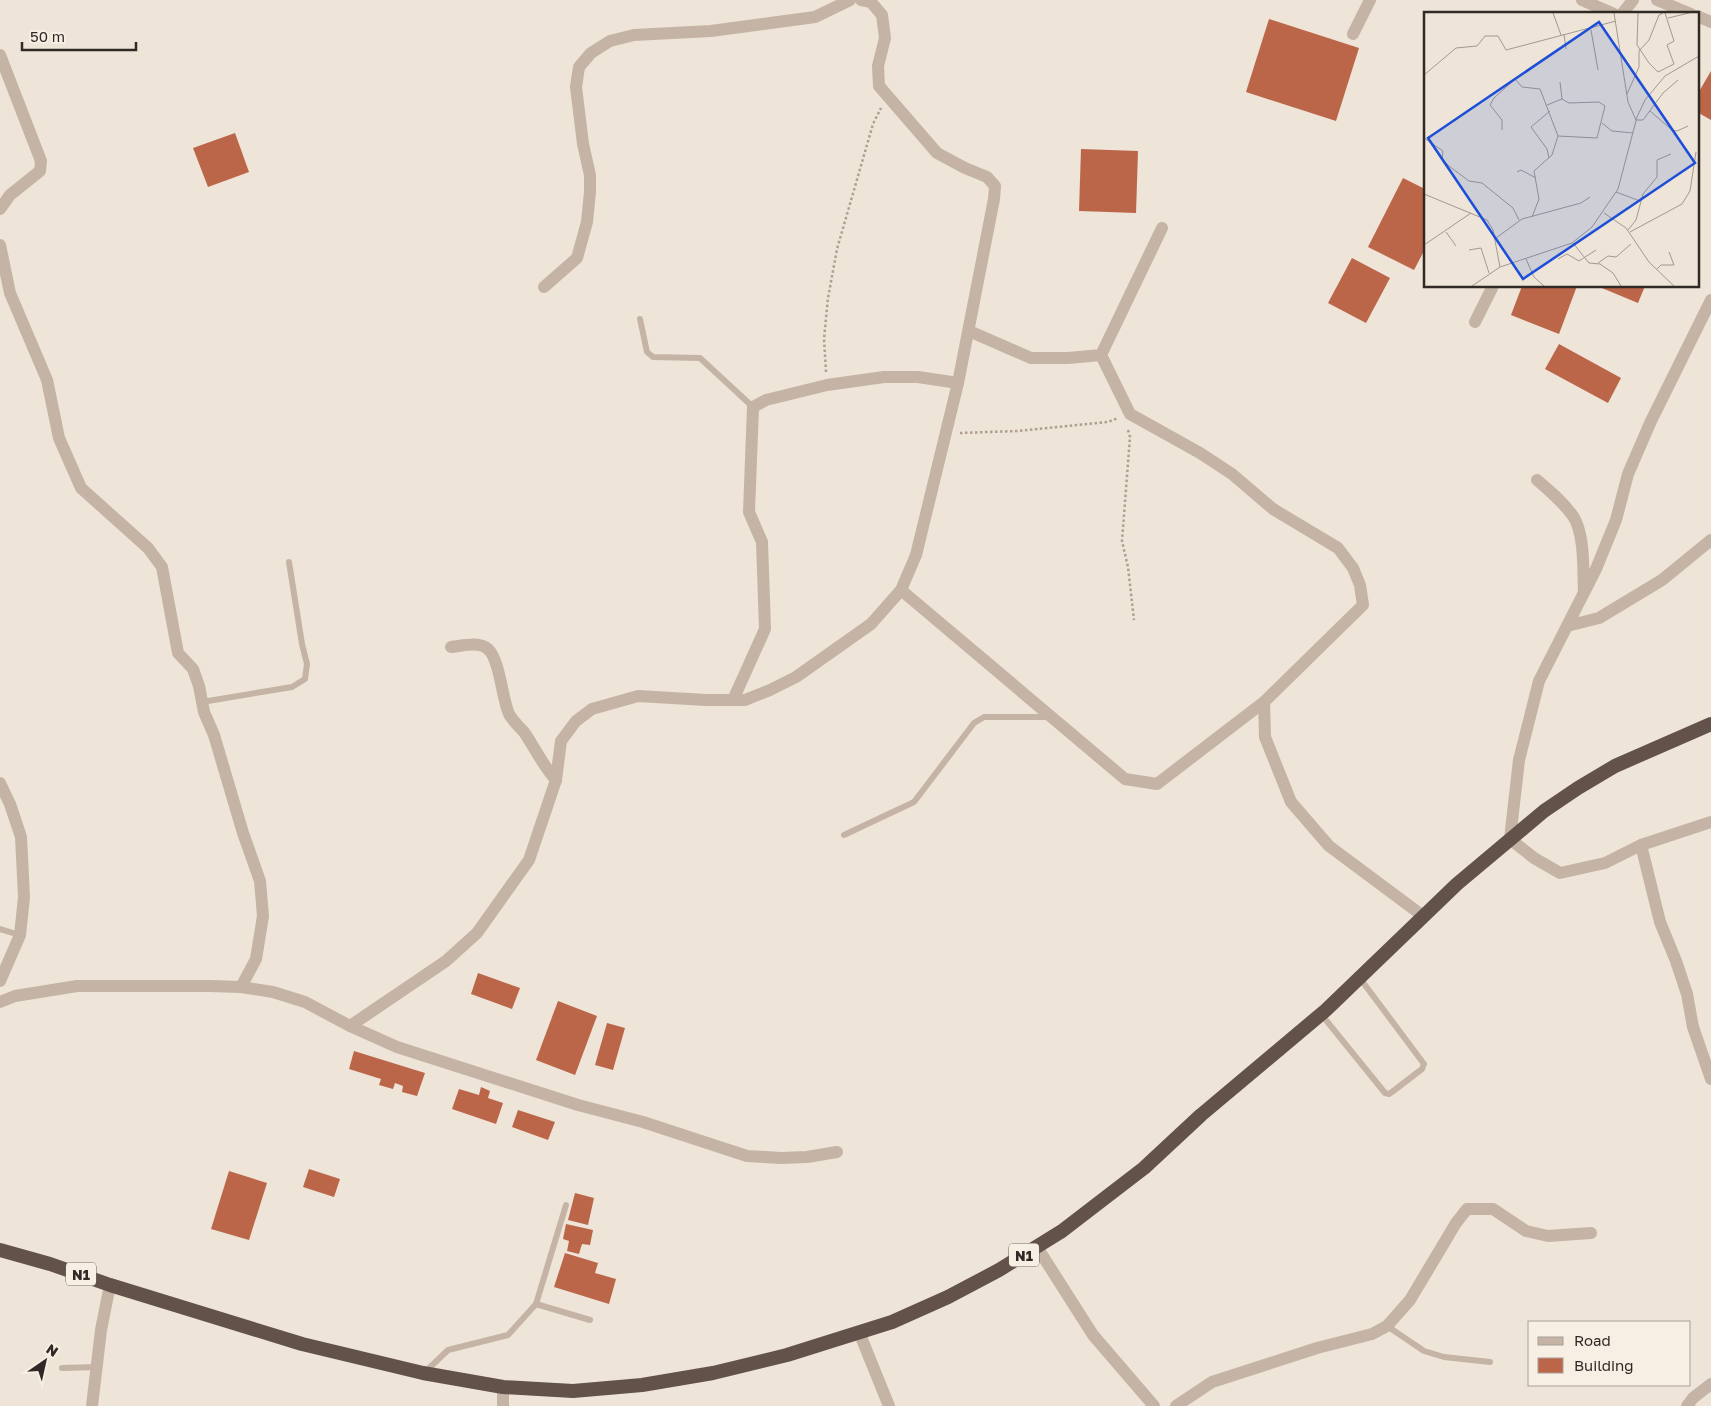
<svg xmlns="http://www.w3.org/2000/svg" width="1711" height="1406" font-family="'Golos Text',sans-serif">
<style>
.building{fill:#bb6649}
.lines{fill:none;stroke-linecap:round;stroke-linejoin:round}
.path{stroke:#b09e90;stroke-width:2.5;stroke-dasharray:2.5 2.5;stroke-linecap:butt}
.service{stroke:#c5b4a5;stroke-width:6}
.minor{stroke:#c5b4a5;stroke-width:12}
.tertiary{stroke:#c5b4a5;stroke-width:12}
.trunk{stroke:#62524a;stroke-width:14}
.labels{text-anchor:middle;dominant-baseline:central;stroke-width:4;stroke-linejoin:round;paint-order:stroke}
.shield{fill:#f7eee4;stroke:#6c645f;stroke-width:1}
.shield-label{font-size:14px;font-weight:bold;fill:#312926}
.inset-road{fill:none;stroke:#a29991;stroke-width:1}
.view{fill:#1d4ed8;fill-opacity:0.15;stroke:#1d4ed8;stroke-width:2.5}
.inset-edge{fill:none;stroke:#312926;stroke-width:2.5}
</style>
<rect width="100%" height="100%" fill="#eee4d8"/>
<g class="building">
<polygon points="1269,19 1359,48 1336,121 1246,92"/>
<polygon points="1711,71 1711,120 1697,112 1697,95"/>
<polygon points="235,133 249,172 208,187 193,148"/>
<polygon points="1081,149 1138,151 1136,213 1079,211"/>
<polygon points="1403,178 1425,189 1425,249 1414,270 1368,247"/>
<polygon points="1352,258 1390,278 1366,323 1328,303"/>
<polygon points="1522,286 1577,286 1559,334 1511,315"/>
<polygon points="1597,286 1645,286 1638,303"/>
<polygon points="1559,344 1621,378 1608,403 1545,369"/>
<polygon points="478,973 520,988 512,1009 471,994"/>
<polygon points="558,1001 597,1016 575,1075 536,1060"/>
<polygon points="607,1023 625,1028 613,1070 595,1065"/>
<polygon points="354,1051 425,1073 417,1096 402,1092 403,1086 395,1083 393,1089 379,1085 381,1079 349,1069"/>
<polygon points="481,1087 490,1091 488,1098 503,1103 496,1124 452,1109 459,1089 479,1095"/>
<polygon points="518,1110 555,1122 548,1140 512,1127"/>
<polygon points="309,1169 340,1179 334,1197 303,1187"/>
<polygon points="229,1171 267,1183 249,1240 211,1229"/>
<polygon points="575,1193 594,1198 588,1225 568,1220"/>
<polygon points="566,1224 593,1230 590,1245 582,1244 579,1254 567,1251 569,1241 563,1239"/>
<polygon points="565,1253 598,1263 595,1273 616,1279 609,1304 554,1287"/>
</g>
<g class="lines">
<g class="path">
<polyline points="826,372 824,339 828,298 837,249 873,124 881,108"/>
<polyline points="1128,430 1130,437 1122,541 1128,567 1134,620"/>
<polyline points="960,433 1017,431 1108,422 1118,418"/>
</g>
<g class="service">
<polyline points="640,319 647,352 653,357 700,358 753,407"/>
<polyline points="202,702 292,687 305,679 307,664 302,644 289,562"/>
<polyline points="844,835 914,802 974,723 984,717 1051,717"/>
<polyline points="0,929 20,935"/>
<polyline points="1321,1014 1385,1093 1389,1094 1392,1092 1422,1069 1424,1064 1359,977"/>
<polyline points="536,1304 590,1320"/>
<polyline points="1387,1326 1424,1351 1444,1357 1490,1362"/>
<polyline points="62,1368 97,1367"/>
<polyline points="424,1373 448,1350 508,1335 536,1304 566,1205"/>
</g>
<g class="minor">
<polyline points="1582,0 1614,14"/>
<polyline points="1657,0 1691,14"/>
<polyline points="1622,14 1633,0"/>
<polyline points="1697,16 1711,22"/>
<polyline points="1353,34 1370,0"/>
<polyline points="0,55 41,161 40,171 10,195 0,209"/>
<polyline points="0,245 10,293 47,380 59,438 81,488 148,548 162,567 178,653 193,669 199,686 204,712 214,735 243,833 260,881 263,916 256,959 241,987"/>
<polyline points="544,287 577,258 587,222 590,192 590,175 583,144 576,87 579,67 591,53 610,41 634,35 711,31 815,17 850,0"/>
<polyline points="1711,300 1651,421 1628,474 1616,520 1596,569 1539,681 1519,760 1510,839 1534,858 1560,873 1605,863 1641,845 1711,822"/>
<polyline points="1475,322 1493,286"/>
<polyline points="969,331 1031,358 1068,358 1101,355 1162,228"/>
<path d="M1537 480C1550 491 1563 502 1573 516 1585 534 1583 571 1584 592"/>
<polyline points="901,590 1125,779 1157,784 1264,702 1363,605 1360,585 1353,568 1338,548 1273,509 1232,474 1200,453 1130,414 1101,355"/>
<polyline points="1567,626 1599,618 1662,580 1711,540"/>
<path d="M451 647C462 646 479 641 488 649 500 660 502 699 509 714 513 721 519 727 524 732 535 748 543 766 556 780"/>
<polyline points="733,700 765,629 762,542 749,512 753,407 766,400 827,385 884,377 918,377 958,383"/>
<polyline points="1264,702 1265,737 1291,802 1329,846 1423,916"/>
<polyline points="0,783 10,804 21,837 24,897 20,935 0,981"/>
<polyline points="1641,845 1660,922 1676,961 1687,994 1693,1027 1711,1079"/>
<polyline points="0,1002 15,996 77,986 210,986 241,987 273,992 305,1002 350,1026 397,1047 578,1105 643,1122 747,1156 781,1158 807,1157 837,1152"/>
<polyline points="350,1026 446,961 477,933 529,860 556,780 561,741 576,721 592,709 638,696 706,700 745,700 770,690 796,677 871,624 901,590 916,555 958,383 994,199 995,186 987,177 965,168 937,153 879,86 878,66 885,38 882,15 871,2 861,0"/>
<polyline points="1037,1247 1093,1335 1154,1406"/>
<polyline points="859,1332 889,1406"/>
<polyline points="503,1387 503,1406"/>
<polyline points="1176,1406 1212,1382 1317,1348 1372,1334 1387,1326 1410,1300 1456,1223 1467,1209 1493,1209 1526,1231 1548,1236 1591,1233"/>
<polyline points="1687,1406 1693,1398 1711,1384"/>
</g>
<polyline class="tertiary" points="92,1406 101,1330 110,1285"/>
<polyline class="trunk" points="0,1250 50,1264 110,1285 302,1344 423,1373 503,1387 573,1391 642,1385 713,1373 787,1355 892,1322 948,1297 999,1270 1062,1231 1144,1168 1201,1115 1326,1010 1457,884 1544,811 1578,788 1615,766 1711,724"/>
</g>
<g class="labels">
<g class="shield">
<rect x="1009" y="1243.5" width="30" height="23" rx="4"/>
<rect x="66" y="1262.5" width="30" height="23" rx="4"/>
</g>
<g class="shield-label">
<text x="1024" y="1255">N1</text>
<text x="81" y="1274">N1</text>
</g>
</g>
<g transform="translate(1424 12)">
<rect width="275" height="275" fill="#eee4d8"/>
<path class="inset-road" d="M129 1 137 23M190 1 204 90 212 108H219L239 81 254 68M214 1 213 33 225 51 234 60 250 52M241 1 250 29 243 33 250 52M244 6 265 1M167 18 174 58M140 22 142 37M0 63 32 36 53 34 61 24H74L82 38 192 9M203 82 215 55V39L225 28 235 3 239 1M123 93 138 87 136 70M226 99 248 118 253 119 264 114M178 111 188 119 209 121M78 118V108L66 93 70 86 91 67 98 75 116 77 134 124 128 143 110 159 115 187 108 205M134 124 173 126 181 94 175 90 145 91 138 87M0 126 19 139 18 147 25 154 45 169 58 171 89 196 95 208M125 146 123 137 107 115 126 99M93 160 97 158 112 166M192 180 216 189M0 182 63 208 69 218 76 255M180 201 202 216 225 250 250 274M204 218 212 208 219 182 233 165V148L247 142M22 220 32 234M206 220 258 192 266 179 272 140M72 226 98 207 157 191 166 185M149 231 165 251 176 252 189 261 197 274M0 233 47 201M45 238 57 236 65 261M102 247 110 265 120 274M134 247 143 242 155 249 172 238M174 251 184 244 192 245 207 232M233 257 237 253H250L245 240M48 274 76 255 148 231 168 215 194 177 213 105 221 88 241 64 275 44"/>
<path class="view" d="M175 10 271 151 99 267 4 126Z"/>
<rect width="275" height="275" class="inset-edge"/>
</g>
<rect x="1528" y="1321" width="162" height="65" fill="#f7eee4" stroke="#a89f98"/>
<rect x="1538" y="1337" width="25" height="8" fill="#c5b4a5" stroke="#a89f98"/>
<text x="1574" y="1346" font-size="15" fill="#312926">Road</text>
<rect x="1538" y="1358" width="25" height="15" fill="#bb6649" stroke="#a89f98"/>
<text x="1574" y="1371" font-size="15" fill="#312926">Building</text>
<g transform="translate(45 1361) rotate(34)" stroke="#f7eee4" stroke-width="4" paint-order="stroke">
<path d="M0-4L9 19L0 12L-9 19Z" fill="#312926"/>
<text y="-8" font-size="14" font-weight="bold" text-anchor="middle" fill="#312926">N</text>
</g>
<path d="M22 42v8h114v-8" fill="none" stroke="#312926" stroke-width="2.5"/>
<text x="30" y="42" font-size="15" fill="#312926" stroke="#f7eee4" stroke-width="4" paint-order="stroke">50 m</text>
</svg>
